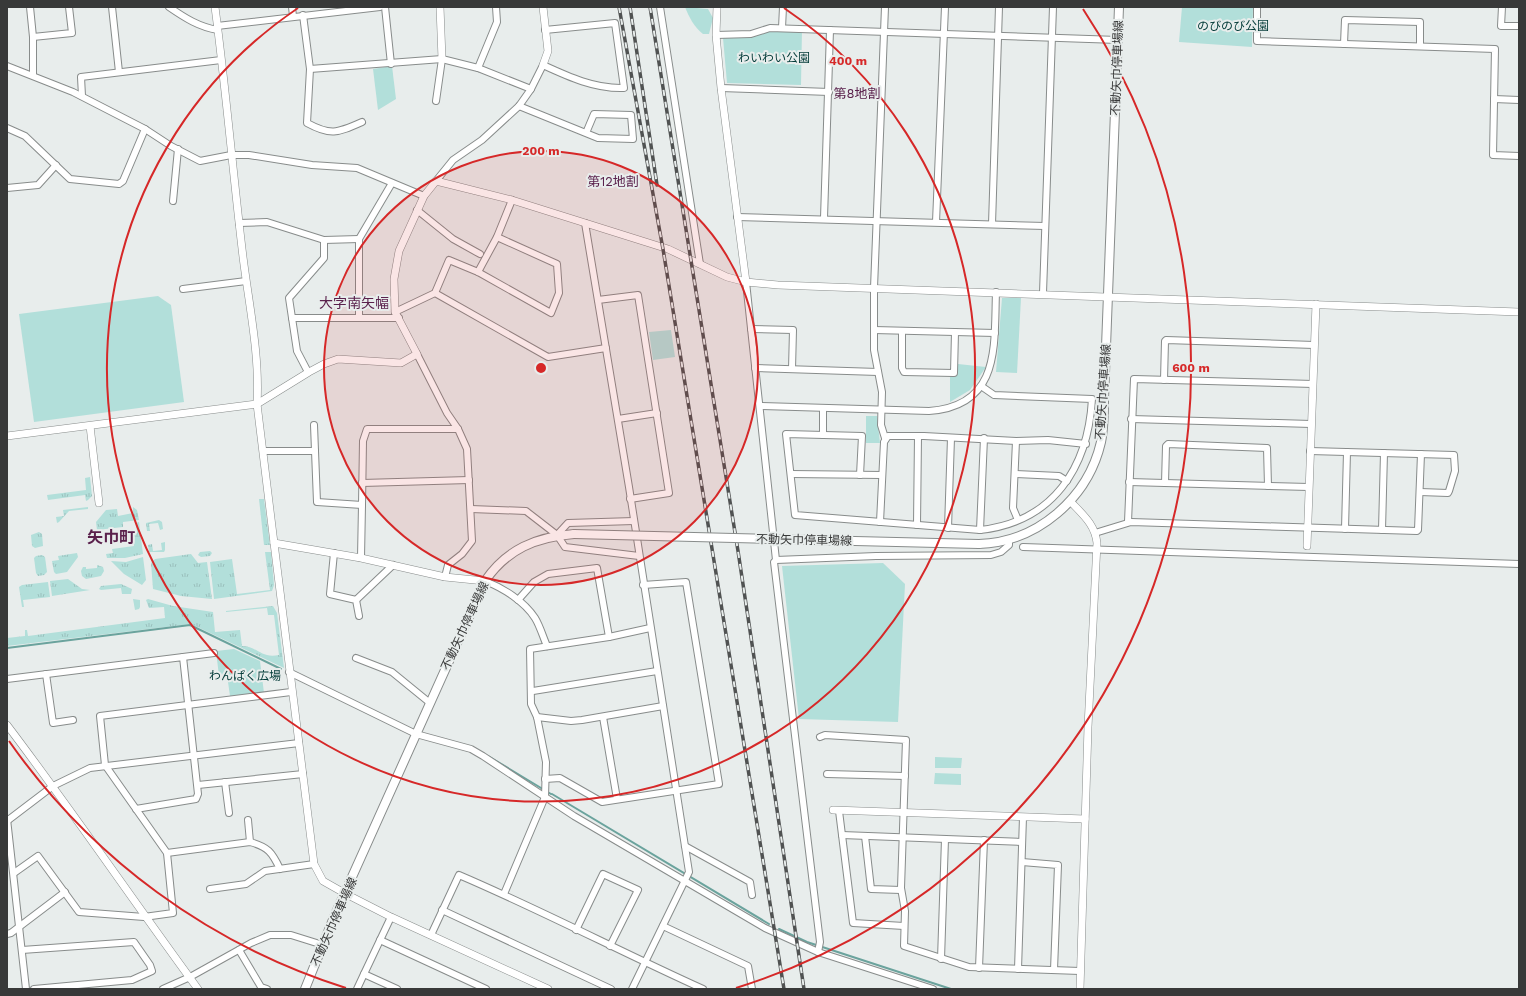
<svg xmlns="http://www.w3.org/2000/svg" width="1526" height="996" font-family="'Work Sans','Noto Sans JP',sans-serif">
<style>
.grass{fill:url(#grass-tufts)}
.green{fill:#b2dfda}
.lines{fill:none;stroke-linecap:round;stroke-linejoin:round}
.stream{stroke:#6ba39d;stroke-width:2}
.minor-casing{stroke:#888c8b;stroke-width:8}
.tertiary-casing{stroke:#888c8b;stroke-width:8}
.secondary-casing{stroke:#888c8b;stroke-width:10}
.minor{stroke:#fff;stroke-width:6}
.tertiary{stroke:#fff;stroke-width:7}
.secondary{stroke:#fff;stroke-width:8}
.rail-casing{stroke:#505252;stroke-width:3.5}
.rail{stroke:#e8edec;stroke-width:2;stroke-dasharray:6;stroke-linecap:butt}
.secondary-bridge-casing{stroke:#888c8b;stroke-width:10;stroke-linecap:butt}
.secondary-bridge{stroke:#fff;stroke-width:8}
.ring{fill:none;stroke:#d62828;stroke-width:2}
.labels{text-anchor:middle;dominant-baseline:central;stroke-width:4;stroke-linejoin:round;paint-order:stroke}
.park-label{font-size:12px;fill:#033b38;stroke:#e8edec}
.street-label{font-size:12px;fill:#383939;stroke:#e8edec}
.neighbourhood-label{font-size:13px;fill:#5a214c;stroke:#e8edec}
.quarter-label{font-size:14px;fill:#5a214c;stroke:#e8edec}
.district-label{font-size:16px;font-weight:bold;fill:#5a214c;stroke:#e8edec}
.centre{fill:#d62828;stroke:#e8edec;stroke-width:2}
.ring-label{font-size:12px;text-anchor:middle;font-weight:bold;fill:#d62828;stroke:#e8edec;stroke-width:4;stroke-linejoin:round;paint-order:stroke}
</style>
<defs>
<pattern id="grass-tufts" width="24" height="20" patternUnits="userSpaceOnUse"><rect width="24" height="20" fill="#b2dfda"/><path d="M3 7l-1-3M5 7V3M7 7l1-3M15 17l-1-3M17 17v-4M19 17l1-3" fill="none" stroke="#9ac0bc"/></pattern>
</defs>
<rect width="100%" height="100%" fill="#e8edec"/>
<g class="grass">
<polygon points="90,477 92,496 88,500 86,501 85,495 48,500 47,495 86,490 85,478"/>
<polygon points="264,499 270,545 264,545 259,499"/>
<polygon points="88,507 88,509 69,511 59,522 57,523 56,517 64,516 63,510"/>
<polygon points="133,507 137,510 139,520 123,522 123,527 97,530 96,522 106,510 117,509 118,516 133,513"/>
<polygon points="159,520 162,522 163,529 160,530 158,523 149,524 150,531 147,531 146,523"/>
<polygon points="139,522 143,554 125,558 107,558 106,554 113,553 112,549 134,546 132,534 137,533 136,523"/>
<polygon points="39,532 42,534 43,546 35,548 32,546 31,535"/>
<polygon points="165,542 165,550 164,552 149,552 148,545 152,544 153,551 162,550 161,543"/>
<polygon points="210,551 212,553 210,556 201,557 198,555 200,552"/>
<polygon points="265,552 271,552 274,585 272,591 214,599 210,562 232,559 237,594 270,590"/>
<polygon points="77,553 78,557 67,572 56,574 54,572 52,561 59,560 58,556"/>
<polygon points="191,554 198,563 207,562 212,599 181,596 153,589 151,563 155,559"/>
<polygon points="42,555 45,557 47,572 44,575 38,576 36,573 34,558 36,556"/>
<polygon points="143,557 146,580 142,585 124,574 111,561 126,562"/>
<polygon points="97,565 103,567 104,571 101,576 86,579 82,576 81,571 83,567 86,567 86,569 97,568"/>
<polygon points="68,579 82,589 90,590 52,596 50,581"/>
<polygon points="48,582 50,597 23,600 24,607 22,607 19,587 22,585"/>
<polygon points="121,584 132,589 131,594 122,594 121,588 101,590 99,589 101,586"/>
<polygon points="133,599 140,600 140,607 139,609 135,610"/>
<path d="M148 599 173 606 213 612 215 632 240 630 242 646C257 646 261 659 279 655L274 615H268L267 608 226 612V611L273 606 277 613 284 668 191 624 7 646V638L25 636V630H27L28 636 165 618 164 607 149 608 146 600Z"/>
</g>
<g class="green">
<path d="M685 7 708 9 713 18 709 34H703C694 27 689 17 685 7Z"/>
<polygon points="1182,7 1253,7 1252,47 1179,42"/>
<polygon points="802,29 801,85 727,83 723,38 761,34 769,31"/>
<polygon points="392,66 396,99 378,110 373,69"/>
<polygon points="158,296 171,305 184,402 34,422 19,314"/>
<polygon points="1002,298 1021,298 1017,373 996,372"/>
<polygon points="671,330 675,357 653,360 649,332"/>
<polygon points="958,364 986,367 970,390 950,402 950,376 958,374"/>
<polygon points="866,416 877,416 880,443 866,443"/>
<polygon points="883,563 905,584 898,722 799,719 782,566"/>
<polygon points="234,649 260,661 264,693 230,696 227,675 219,676 216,651"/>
<polygon points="935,757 962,758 961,768 935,768"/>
<polygon points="935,773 961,774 961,785 934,784"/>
</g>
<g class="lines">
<g class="stream">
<polyline points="7,648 190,625 281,669"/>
<polyline points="488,756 551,794"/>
<polyline points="552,794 769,924"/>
<polyline points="779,929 807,942 951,989"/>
</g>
<defs>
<g id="minor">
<polyline points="30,7 33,37 33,75"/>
<polyline points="112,7 119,72"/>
<path d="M169 7C185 18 199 27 218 30"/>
<polyline points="292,7 293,16"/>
<polyline points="385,7 391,64"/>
<polyline points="660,7 700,264"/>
<polyline points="1257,7 1257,41 1495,49 1493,155 1519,156"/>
<polyline points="1502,7 1501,26 1519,26"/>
<path d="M303 15 310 69 307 123C331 136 337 133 362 122"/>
<polyline points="217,26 380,7"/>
<polyline points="782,28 783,7"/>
<polyline points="716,35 751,34 770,28 1118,40"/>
<polyline points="33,37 72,33 69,7"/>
<polyline points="1344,44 1345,20 1420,22 1420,46"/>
<polyline points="7,66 73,92 145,129 171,146 200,161 231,155 249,155 312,165 357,168 424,196"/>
<polyline points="478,68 497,22 496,7"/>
<polyline points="310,69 442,59 478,68 531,89"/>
<polyline points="721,88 829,92"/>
<polyline points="82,96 81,77 221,60"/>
<polyline points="1494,99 1519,100"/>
<polyline points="436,101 442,59"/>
<polyline points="519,106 598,138 633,139 631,115 594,114 586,133"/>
<polyline points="7,128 25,136 70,179 119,184 123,181 145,129"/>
<path d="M436 181 453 160 482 140 519 106 531 89 543 65C569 77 595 89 624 88L615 23 545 30"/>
<polyline points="392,183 359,239 359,318 399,318"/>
<polyline points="7,188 38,185 56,165"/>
<polyline points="173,201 178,149"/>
<polyline points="417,210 453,239 480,254"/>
<polyline points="737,217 1045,226"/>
<polyline points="824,218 830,30"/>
<polyline points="936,222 945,7"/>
<polyline points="239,223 267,222 324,240 359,239"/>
<polyline points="585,223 629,487 689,872 632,989"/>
<polyline points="992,224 999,7"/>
<polyline points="478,272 497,237 512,200"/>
<polyline points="746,282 776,560 774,562 820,942 818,952"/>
<polyline points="183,289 246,281"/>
<polyline points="435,293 548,357 606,348"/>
<polyline points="1043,293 1053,7"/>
<polyline points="598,300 638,295 669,493 630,499"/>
<polyline points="395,312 435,293 449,260 478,272 551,313 559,293 557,264 497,237"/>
<polyline points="292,318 359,318"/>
<polyline points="751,329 793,330 792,369"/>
<polyline points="874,330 995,333"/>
<polyline points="902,331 902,368 904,372 954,373 955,332"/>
<polyline points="417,354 447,413 458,429 467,449 472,541 462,554 448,565 445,577"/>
<polyline points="755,368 878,372"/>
<polyline points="308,372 297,351 289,298 324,258 324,240"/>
<polyline points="1164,380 1165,341 1166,340 1314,345"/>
<path d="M760 406 929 411C1001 406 994 346 996 292"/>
<polyline points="618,419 657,413"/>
<polyline points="1131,419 1311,424"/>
<polyline points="314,425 315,451"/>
<polyline points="823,435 823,408"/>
<polyline points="885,438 881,425 882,392 874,350 874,288 885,7"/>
<polyline points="1016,441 1013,508 1018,520"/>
<polyline points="264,451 315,451 317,502 362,505 363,441 367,429 458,429"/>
<polyline points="1310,451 1454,455 1455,471 1449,491 1448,493 1420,492"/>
<polyline points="791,474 882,475"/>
<polyline points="1015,474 1059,476 1067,481"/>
<path d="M860 475 862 436 786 434 795 515 980 530C1053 522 1088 468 1092 399L994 395 981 386"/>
<polyline points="1129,482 1309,487"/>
<polyline points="362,483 469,480"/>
<polyline points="1165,483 1166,446 1168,444 1267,448 1268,486"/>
<polyline points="471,509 526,511 557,535 565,547 639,556"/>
<polyline points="880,522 884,442 888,436 924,436 1016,441 1048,440 1086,444"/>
<polyline points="1128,522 1134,379 1313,384"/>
<polyline points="917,525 918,436"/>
<polyline points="948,528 951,438"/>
<polyline points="1345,529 1347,452"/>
<polyline points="980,530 984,438"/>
<polyline points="1382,530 1384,453"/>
<polyline points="1095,533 1131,522 1417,531 1418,530 1421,454"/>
<polyline points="557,535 568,523 634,521"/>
<polyline points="1023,547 1519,564"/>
<polyline points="334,553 330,594 356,600 359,616"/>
<polyline points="361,558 362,505"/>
<polyline points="776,560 876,556 991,555 1001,552 1009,545 1009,539"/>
<path d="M485 581C503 588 524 601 535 618 540 626 543 637 547 646"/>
<polyline points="356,600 393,565"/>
<polyline points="518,600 534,582 548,574 597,568 609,637"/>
<polyline points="183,657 214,653"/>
<polyline points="356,658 392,672 430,703"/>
<polyline points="289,672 416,734 471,749 483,756 574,816 765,928 818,952 933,989"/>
<polyline points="46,674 53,723 73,720"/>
<polyline points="7,679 183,657 198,794 196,799 136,809"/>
<polyline points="533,691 657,671"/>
<polyline points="537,717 571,721 582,720 663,706"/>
<polyline points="603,717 617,799"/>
<polyline points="820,737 825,735 906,740 901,888 905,911 904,946 969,967 1080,971"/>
<polyline points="827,774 905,776"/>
<polyline points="545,779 560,778 602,802 719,784 686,582 643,585"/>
<polyline points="225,782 229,813"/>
<polyline points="198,785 303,774"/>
<polyline points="839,811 853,923 904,926"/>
<polyline points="7,819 26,989"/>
<polyline points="248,820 250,842"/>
<polyline points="7,821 53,786 90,768 299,743"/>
<polyline points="842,835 1022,842"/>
<polyline points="865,836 871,889 901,890"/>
<polyline points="685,846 750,882 752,895"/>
<path d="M167 853 250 842C268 847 272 852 280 869"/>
<polyline points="1022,862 1058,865 1054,970"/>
<polyline points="14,873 38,856 79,912 144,917 173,913 167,853 105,765 100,716 291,692"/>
<polyline points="210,889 246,884 265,871 314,864"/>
<polyline points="504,894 545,797 546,762 537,717 531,704 530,649 609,637 650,628"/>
<polyline points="442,910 611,989"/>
<polyline points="391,917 364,974 397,989"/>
<polyline points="663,926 748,966 752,989"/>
<polyline points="576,930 603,874 638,890 610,946"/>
<polyline points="7,934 11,933 65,892"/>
<path d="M431 935 459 875C541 910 621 952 703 989"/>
<polyline points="380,940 486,989"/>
<polyline points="22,950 134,942 150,965 152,971 132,980 34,989"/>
<polyline points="239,950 261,987 267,989"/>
<polyline points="941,959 945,839"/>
<polyline points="979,968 984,840"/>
<polyline points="1018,969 1023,817"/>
<polyline points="163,989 190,977 251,943 270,935 291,935 323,945"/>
<polyline points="357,989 364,974"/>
</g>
<g id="tertiary">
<path d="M215 7C226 90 233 174 243 257 249 305 260 356 257 404L274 543 361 558 445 577 485 581"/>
<polyline points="440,7 442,59"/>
<polyline points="717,7 716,35 721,88 746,282"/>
<polyline points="543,65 548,51 543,7"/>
<polyline points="90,426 99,503"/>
<polyline points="7,436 257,404 309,372 324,364 338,359 401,363 417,354 395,312 394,279 399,251 424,196 436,181 512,200 668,249 727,277 746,282 778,285 1519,312"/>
<path d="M1070 501C1082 514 1095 524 1097 543L1088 727 1080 989"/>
<polyline points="274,543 314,864 323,881 346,894 391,917 548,989"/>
<polyline points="1307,546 1316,304"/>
<path d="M7 725C73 812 134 902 198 989"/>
<polyline points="833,810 1085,819"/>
</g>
<g id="secondary">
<path d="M979 544C1038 542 1088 498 1101 442 1104 428 1104 413 1104 399L1119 7"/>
<path d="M305 989 334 917 485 581C507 549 536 537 574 534"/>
</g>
</defs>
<use href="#minor" class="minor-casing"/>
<use href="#tertiary" class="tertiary-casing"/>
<use href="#secondary" class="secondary-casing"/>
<use href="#minor" class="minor"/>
<use href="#tertiary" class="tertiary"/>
<use href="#secondary" class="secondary"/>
<defs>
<g id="rail">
<polyline points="619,7 663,249 784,989"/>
<polyline points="630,7 657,185"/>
<polyline points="650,7 738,551 804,989"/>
</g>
</defs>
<use href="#rail" class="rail-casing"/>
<use href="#rail" class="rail"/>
<defs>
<polyline id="secondary-bridge" points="574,534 979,544"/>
</defs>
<use href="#secondary-bridge" class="secondary-bridge-casing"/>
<use href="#secondary-bridge" class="secondary-bridge"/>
</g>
<circle cx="541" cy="368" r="217" fill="#d62828" fill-opacity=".12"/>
<g class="ring">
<circle cx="541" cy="368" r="217"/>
<path d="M784 8A434 434 0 1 1 298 8"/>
<path d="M346 988A650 650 0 0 1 9 741M1083 9A650 650 0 0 1 736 988"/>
</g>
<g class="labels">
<g class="park-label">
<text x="1233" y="26">のびのび公園</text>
<text x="774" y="58">わいわい公園</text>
<text x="245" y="676">わんぱく広場</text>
</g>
<g class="street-label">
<text transform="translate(1117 68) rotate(-88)">不動矢巾停車場線</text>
<text transform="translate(1103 392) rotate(-86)">不動矢巾停車場線</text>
<text transform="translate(804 540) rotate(1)">不動矢巾停車場線</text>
<text transform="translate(465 626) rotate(-65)">不動矢巾停車場線</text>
<text transform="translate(334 922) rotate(-66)">不動矢巾停車場線</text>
</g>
<g class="neighbourhood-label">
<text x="857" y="93">第8地割</text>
<text x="613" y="181">第12地割</text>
</g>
<g class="quarter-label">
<text x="354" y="303">大字南矢幅</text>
</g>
<g class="district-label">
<text x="111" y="537">矢巾町</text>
</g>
</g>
<circle cx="541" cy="368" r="6" class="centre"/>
<g class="ring-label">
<text x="848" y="65">400 m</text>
<text x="541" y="155">200 m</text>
<text x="1191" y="372">600 m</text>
</g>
<rect width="1526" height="996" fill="none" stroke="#383939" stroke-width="16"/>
</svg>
